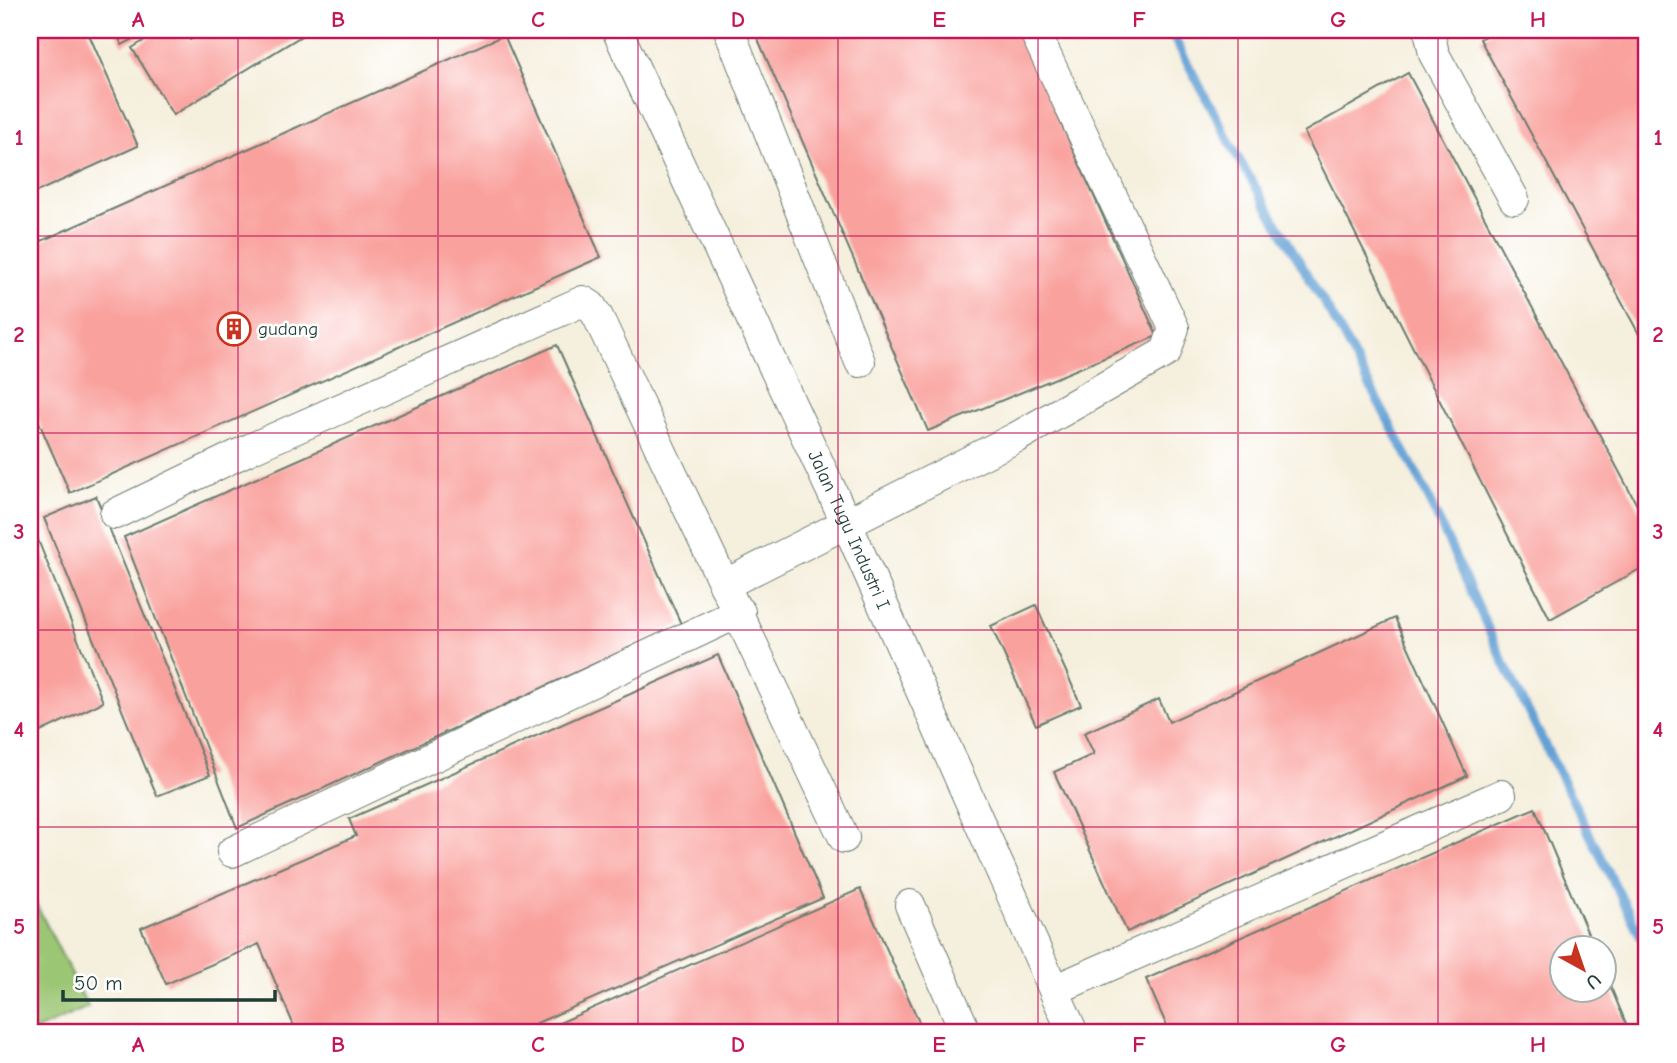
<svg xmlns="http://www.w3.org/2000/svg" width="1677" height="1063" font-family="'Comic Neue',sans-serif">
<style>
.green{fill:#9bc673;stroke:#5d8254;stroke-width:2}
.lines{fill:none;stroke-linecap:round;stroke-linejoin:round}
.stream{stroke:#63a1d5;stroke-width:9}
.building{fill:#f9a19d}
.minor-casing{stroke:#6a7b6f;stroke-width:32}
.minor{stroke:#fff;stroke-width:30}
.grid{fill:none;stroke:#c2185b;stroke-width:2;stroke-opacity:0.55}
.labels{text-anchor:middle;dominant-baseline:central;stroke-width:5;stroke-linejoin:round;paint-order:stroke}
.poi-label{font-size:19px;fill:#1f3d34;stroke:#fff;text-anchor:start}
.street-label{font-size:19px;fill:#1f3d34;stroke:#fff}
.neatline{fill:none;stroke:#c2185b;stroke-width:2.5}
.grid-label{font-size:23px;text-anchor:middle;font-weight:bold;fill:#c2185b}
</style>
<rect width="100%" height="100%" fill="#fff"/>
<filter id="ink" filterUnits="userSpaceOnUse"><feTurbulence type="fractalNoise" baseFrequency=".0143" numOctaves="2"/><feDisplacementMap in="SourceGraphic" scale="14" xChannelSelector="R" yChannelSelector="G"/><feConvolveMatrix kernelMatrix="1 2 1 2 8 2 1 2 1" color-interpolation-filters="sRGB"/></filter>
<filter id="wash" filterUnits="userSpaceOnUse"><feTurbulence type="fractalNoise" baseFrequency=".00686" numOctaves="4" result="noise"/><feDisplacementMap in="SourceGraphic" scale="28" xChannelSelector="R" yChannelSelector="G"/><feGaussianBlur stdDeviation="1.57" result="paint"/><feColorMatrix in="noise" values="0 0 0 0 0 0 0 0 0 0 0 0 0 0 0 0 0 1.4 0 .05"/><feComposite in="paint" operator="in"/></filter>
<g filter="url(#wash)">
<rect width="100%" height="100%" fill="#f5efdd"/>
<polygon class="green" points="30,892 88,1007 30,1033"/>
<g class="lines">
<polyline class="stream" points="1170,30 1237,156 1336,323 1421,482 1503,661 1647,949"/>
</g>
<g id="blocks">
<g class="building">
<polygon points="30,30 87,30 138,146 30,195"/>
<polygon points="115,30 152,30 122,45"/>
<polygon points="162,30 184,30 190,40 207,30 311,30 173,115 132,48"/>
<polygon points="754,30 1019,30 1157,336 928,431"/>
<polygon points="1494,30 1647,30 1647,349 1480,39"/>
<polygon points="504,35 601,257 70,493 30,402 30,246"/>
<polygon points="1408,73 1647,524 1647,565 1550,619 1304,132"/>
<polygon points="557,345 681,624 237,828 124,537"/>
<polygon points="96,496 210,775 157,796 44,518"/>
<polygon points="30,520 103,702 30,737"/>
<polygon points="1036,605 1081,705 1036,725 991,626"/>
<polygon points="1395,618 1467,776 1127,932 1054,772 1094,754 1084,733 1159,699 1169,722"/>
<polygon points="718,655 823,898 514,1033 297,1033 259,944 166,984 141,928 356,836 349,819"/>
<polygon points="1535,808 1594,948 1562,948 1562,990 1604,990 1604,971 1630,1033 1170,1033 1146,979"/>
<polygon points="860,889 924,1033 537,1033"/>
</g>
</g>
</g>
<g filter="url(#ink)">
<use href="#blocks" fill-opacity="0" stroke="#6a7b6f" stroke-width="2"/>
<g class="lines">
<defs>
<g id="minor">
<path id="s1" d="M617 30 846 522 1073 1033"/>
<polyline points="729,30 860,362"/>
<polyline points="1429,30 1434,54 1514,199"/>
<polyline points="115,514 252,448 583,301 591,306 598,317 844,838"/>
<polyline points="724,585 1017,437 1166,352 1174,328 1034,30"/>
<polyline points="232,852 740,612"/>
<polyline points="910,905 966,1033"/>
<polyline points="1054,990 1501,795"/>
</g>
</defs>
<use href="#minor" class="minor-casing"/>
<use href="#minor" class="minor"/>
</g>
</g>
<path class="grid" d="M238 30V1033M438 30V1033M638 30V1033M838 30V1033M1038 30V1033M1238 30V1033M1438 30V1033M30 236H1647M30 433H1647M30 630H1647M30 827H1647"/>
<defs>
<symbol id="building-ring" viewBox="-11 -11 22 22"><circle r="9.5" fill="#fff" stroke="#c8321e" stroke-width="1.5"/><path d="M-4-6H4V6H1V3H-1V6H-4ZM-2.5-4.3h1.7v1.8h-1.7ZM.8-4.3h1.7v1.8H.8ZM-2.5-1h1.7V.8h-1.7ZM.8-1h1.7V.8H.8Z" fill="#c8321e"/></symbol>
</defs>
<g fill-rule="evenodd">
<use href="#building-ring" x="215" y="310" width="38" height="38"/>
</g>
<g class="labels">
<g class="poi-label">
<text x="258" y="329">gudang</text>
</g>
<g class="street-label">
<text stroke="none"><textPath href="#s1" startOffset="551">Jalan Tugu Industri I</textPath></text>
</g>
</g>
<rect width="1677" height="1063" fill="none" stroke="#fff" stroke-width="77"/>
<g transform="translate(1583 969) rotate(140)"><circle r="33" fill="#ffffff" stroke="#a5b1ae" stroke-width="2"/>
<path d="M0-5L12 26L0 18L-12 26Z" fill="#c8321e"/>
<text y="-10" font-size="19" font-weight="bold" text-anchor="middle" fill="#1f3d34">U</text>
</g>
<path d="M63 990v10h212v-10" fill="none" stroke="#1f3d34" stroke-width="3.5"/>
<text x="74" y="990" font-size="21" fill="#1f3d34" stroke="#ffffff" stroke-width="5" paint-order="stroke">50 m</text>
<rect x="38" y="38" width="1600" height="986" class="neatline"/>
<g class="grid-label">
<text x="138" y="27">A</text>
<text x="338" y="27">B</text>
<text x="538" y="27">C</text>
<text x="738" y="27">D</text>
<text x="939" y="27">E</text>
<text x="1139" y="27">F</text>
<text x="1338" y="27">G</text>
<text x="1538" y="27">H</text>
<text x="19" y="145">1</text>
<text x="1658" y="145">1</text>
<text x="19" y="342">2</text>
<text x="1658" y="342">2</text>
<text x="19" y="539">3</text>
<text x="1658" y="539">3</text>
<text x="19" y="737">4</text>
<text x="1658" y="737">4</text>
<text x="19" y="934">5</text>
<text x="1658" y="934">5</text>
<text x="138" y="1052">A</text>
<text x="338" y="1052">B</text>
<text x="538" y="1052">C</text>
<text x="738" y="1052">D</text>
<text x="939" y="1052">E</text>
<text x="1139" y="1052">F</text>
<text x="1338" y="1052">G</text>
<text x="1538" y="1052">H</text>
</g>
</svg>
